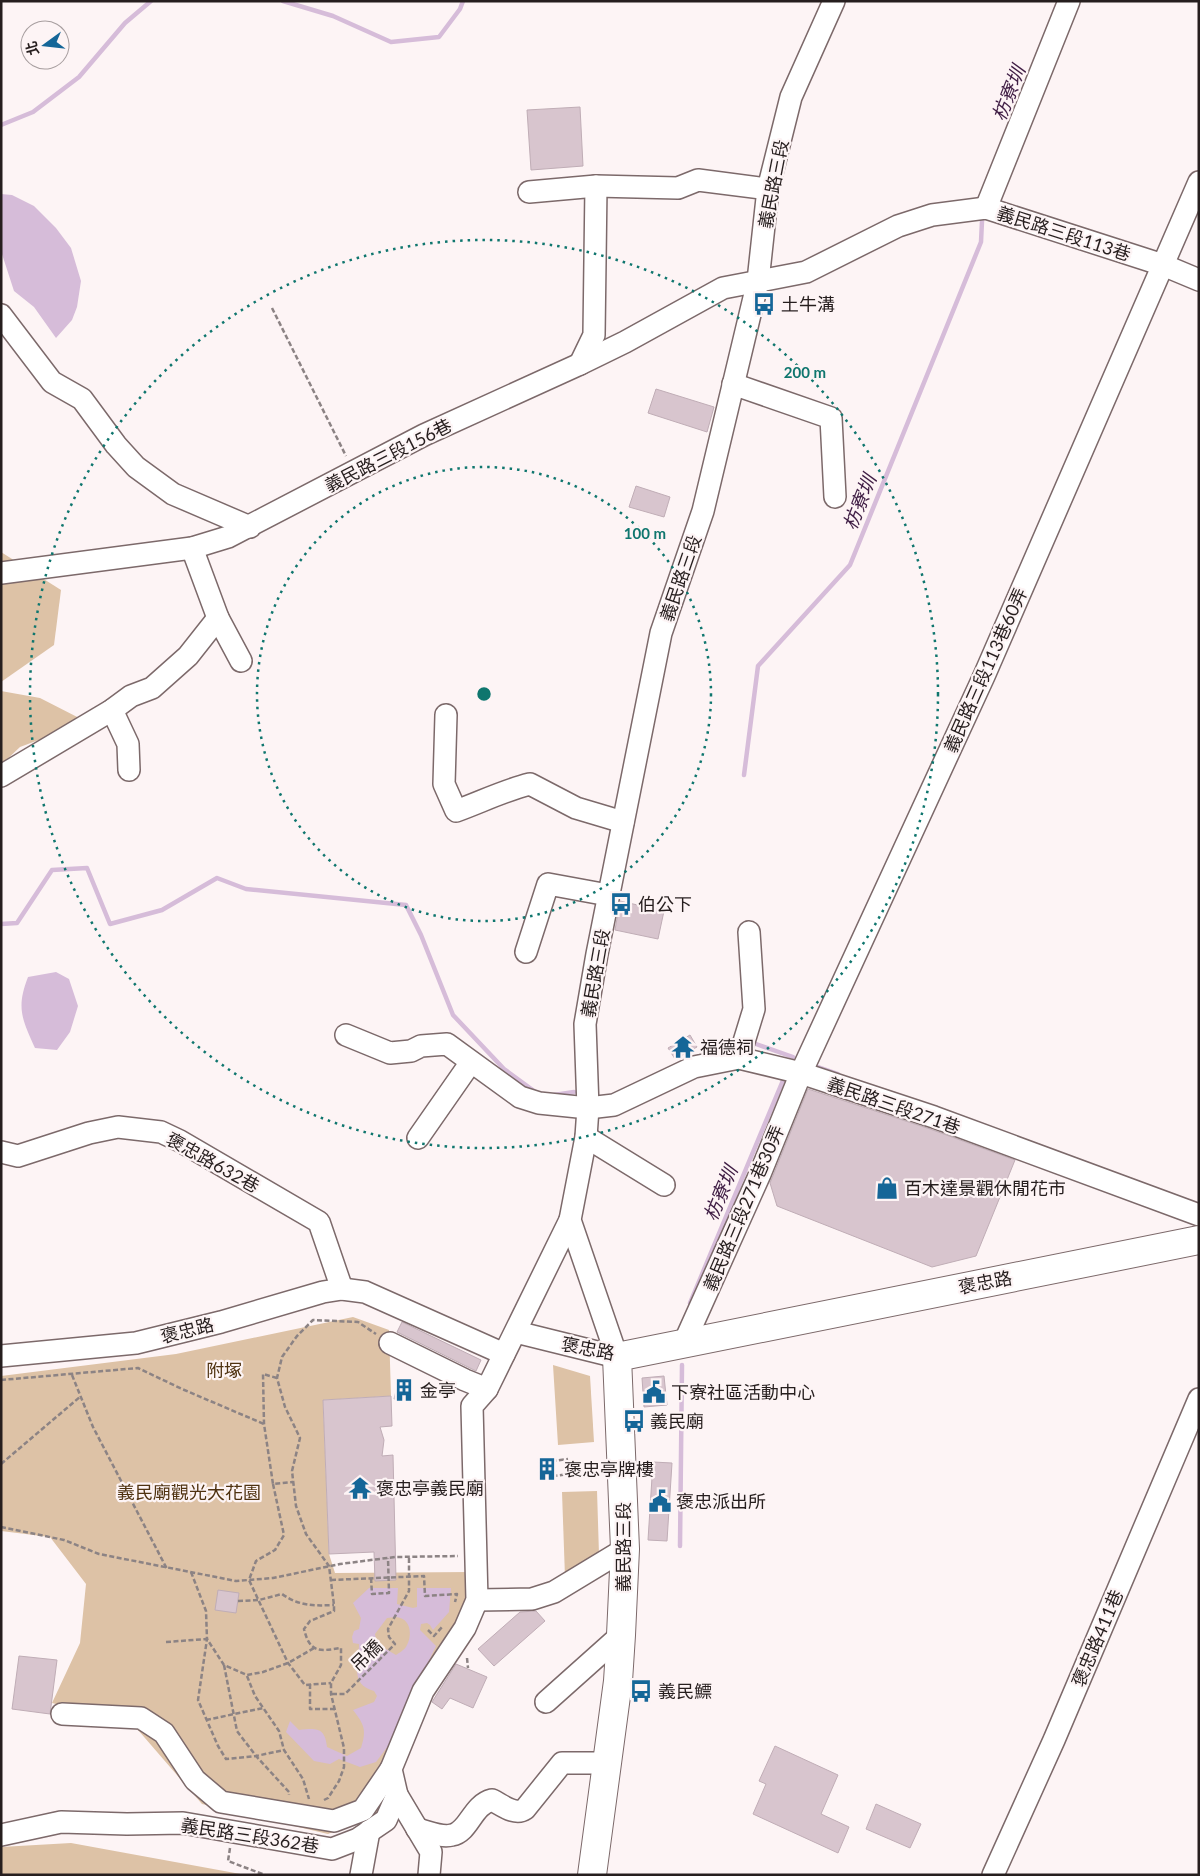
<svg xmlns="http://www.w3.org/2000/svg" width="1200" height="1876" font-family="Lato,'Noto Sans TC',sans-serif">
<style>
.green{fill:#ddc2a6}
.water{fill:#d6bcd9;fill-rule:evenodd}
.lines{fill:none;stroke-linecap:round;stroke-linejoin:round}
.stream{stroke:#d6bcd9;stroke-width:4.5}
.building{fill:#d8c5ce;stroke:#c0adb6}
.minor-casing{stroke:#7c696a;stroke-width:24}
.major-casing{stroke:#7c696a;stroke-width:30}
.path{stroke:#8c8384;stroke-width:2.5;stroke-dasharray:5 2.5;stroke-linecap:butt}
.minor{stroke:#fff;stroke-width:21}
.major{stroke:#fff;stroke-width:28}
.ring{fill:none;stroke:#0f766e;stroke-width:2.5;stroke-dasharray:2.5 5}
.labels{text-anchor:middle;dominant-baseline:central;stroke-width:4.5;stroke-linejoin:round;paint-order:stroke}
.street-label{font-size:18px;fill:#261e1e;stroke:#fdf4f5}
.poi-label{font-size:18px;fill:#261e1e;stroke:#fdf4f5;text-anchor:start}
.park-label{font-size:18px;fill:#4f3210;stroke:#fdf4f5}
.water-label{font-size:19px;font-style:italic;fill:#3f1d44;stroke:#fdf4f5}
.centre{fill:#0f766e;stroke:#fdf4f5;stroke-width:2.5}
.ring-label{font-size:15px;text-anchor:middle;font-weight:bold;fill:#0f766e;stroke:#fdf4f5;stroke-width:4.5;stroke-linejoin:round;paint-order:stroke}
</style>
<rect width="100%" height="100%" fill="#fdf4f5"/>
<g class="green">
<polygon points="1,552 61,590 54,645 1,682"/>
<polygon points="1,691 40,698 87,722 20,747 1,765"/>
<polygon points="353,1317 389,1330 391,1396 323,1400 329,1554 335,1573 471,1572 470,1604 439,1653 387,1811 328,1834 202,1804 132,1723 52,1703 80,1643 86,1584 50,1537 1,1531 1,1376 176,1354"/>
<polygon points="553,1365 590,1376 594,1442 558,1445"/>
<polygon points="597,1491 599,1555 565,1577 562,1492"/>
<polygon points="71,1843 246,1875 1,1875 1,1847"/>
</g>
<g class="water">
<polygon points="1,194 12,195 34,206 56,228 71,248 81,281 77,307 72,320 56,338 34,307 14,291 1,251"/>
<path d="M56 972 69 979 78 1006 70 1032 57 1050 35 1048C22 1019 16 1008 28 977Z"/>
<path d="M369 1588H398L397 1604 413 1608 417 1607V1588H451L449 1612 433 1630 430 1625 427 1623 421 1624 420 1630 436 1646 388 1746 376 1762 360 1767 339 1759 330 1764 314 1761 286 1732 290 1721 299 1730C316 1728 325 1727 327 1747L347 1756 361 1748C367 1730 364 1724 353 1710L374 1702 377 1696 374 1691C349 1684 359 1663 359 1644L353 1643 352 1637 354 1631 359 1629 361 1618 353 1603ZM396 1617C411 1618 413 1636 406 1647 404 1650 399 1653 396 1655L377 1644 375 1634 387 1618Z"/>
</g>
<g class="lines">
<g class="stream">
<polyline points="283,1 333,16 391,42 439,37 460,9 463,1"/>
<polyline points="1,125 33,112 79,77 125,23 151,1"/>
<polyline points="744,775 758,666 850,565 981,242 982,221"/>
<polyline points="1,924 17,923 52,870 87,868 110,924 162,910 217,878 246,889 406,905 421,935 453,1015 504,1069 534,1091"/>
<polyline points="756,1044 793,1057"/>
<polyline points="818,1067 838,1074"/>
<polyline points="554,1095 574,1092"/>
<polyline points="690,1303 784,1078"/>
<polyline points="680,1546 682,1365"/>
</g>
</g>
<g class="building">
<polygon points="580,107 583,166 531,170 527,110"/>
<polygon points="656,389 714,407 707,432 648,413"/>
<polygon points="636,486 670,497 664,517 629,507"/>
<polygon points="620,901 664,911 658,939 615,930"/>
<polygon points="690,1035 697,1047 675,1059 668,1048"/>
<polygon points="808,1089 930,1129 1015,1160 976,1256 932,1267 777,1206 770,1183"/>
<polygon points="402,1322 481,1360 476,1371 397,1332"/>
<polygon points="664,1376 667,1405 644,1407 642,1378"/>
<polygon points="400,1383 406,1383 410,1386 411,1393 405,1398 394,1399 397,1387"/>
<polygon points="391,1396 392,1426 380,1427 384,1440 382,1456 393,1455 396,1580 375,1581 374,1552 329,1554 323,1400"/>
<polygon points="653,1462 672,1463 667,1541 648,1540"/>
<polygon points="218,1590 239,1593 236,1613 215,1610"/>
<polygon points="536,1611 545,1621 494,1666 478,1649 520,1612"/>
<polygon points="19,1656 57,1660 50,1714 12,1709"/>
<polygon points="456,1664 487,1677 473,1708 450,1698 442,1709 432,1702"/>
<polygon points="775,1746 838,1775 821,1814 849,1827 838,1853 753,1814 766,1784 759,1781"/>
<polygon points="876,1804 921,1824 910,1848 866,1829"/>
</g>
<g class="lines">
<defs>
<g id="minor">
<polyline points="529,192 596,186 678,188 698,180 768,189"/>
<polyline points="986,208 1069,1"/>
<polyline points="1,315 52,382 82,399 116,445 136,467 173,494 250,527"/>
<polyline points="580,364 594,335 596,186"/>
<polyline points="733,384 831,418 835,497"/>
<polyline points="192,548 218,618 241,661"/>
<polyline points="1,573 192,548 228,537 424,435 580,364 625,342 723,288 806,272 898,226 932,215 986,208 1163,265 1199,280"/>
<polyline points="112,710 128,744 129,770"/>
<path d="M446 715 444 784 456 811C481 802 505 790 530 784L576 808 623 822"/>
<polyline points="1,776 112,710 131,696 152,688 188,656 218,618"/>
<polyline points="526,952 548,884 608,895"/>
<polyline points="346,1035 390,1053 411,1051 421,1046 447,1044 520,1097 539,1103 588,1108 614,1105 694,1067 739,1058 801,1073 934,1117 1199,1215"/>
<polyline points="739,1058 754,1009 749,932"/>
<polyline points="586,1137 664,1185"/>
<polyline points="418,1138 471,1062"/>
<polyline points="1,1152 18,1156 89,1133 118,1127 161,1132 180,1141 319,1222 342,1289"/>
<polyline points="516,1332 617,1357"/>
<polyline points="390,1343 465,1380 487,1389"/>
<polyline points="684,1343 760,1174 801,1073 984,676 1199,182"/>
<polyline points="1,1356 136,1343 221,1322 323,1292 342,1289 365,1292 504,1354"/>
<polyline points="617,1357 570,1220 586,1137 588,1108 585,1024 597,954 661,633 703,511 758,281 768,189 791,97 834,1"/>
<polyline points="477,1600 532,1599 554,1592 625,1549"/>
<polyline points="546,1702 621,1635"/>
<polyline points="62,1714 141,1718 164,1733 195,1780 221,1802 334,1821 363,1810 391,1769"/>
<polyline points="397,1795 431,1852 429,1875"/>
<path d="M417 1829C427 1831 441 1838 452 1835 469 1832 472 1805 492 1800 502 1805 515 1816 525 1809L562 1763H607"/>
<polyline points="1,1835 61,1822 127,1824 183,1823 332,1849 358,1839 386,1820 397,1795 391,1769 423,1691 465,1628 477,1600 472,1406 487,1389 570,1220"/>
<polyline points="361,1875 369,1831"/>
<polyline points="993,1875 1054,1740 1199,1399"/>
</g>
<polyline id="major" points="592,1875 618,1681 621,1635 625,1549 617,1357 1199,1240"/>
</defs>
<use href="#minor" class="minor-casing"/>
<use href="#major" class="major-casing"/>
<g class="path">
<polyline points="272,308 346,456"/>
<polyline points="72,1375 93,1427 167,1569"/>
<polyline points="277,1378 263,1374 264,1424 273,1484 293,1482"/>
<polyline points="1,1380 138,1368 182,1389 264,1424"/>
<polyline points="544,1462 568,1459"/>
<polyline points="1,1464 81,1396"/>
<polyline points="545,1477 569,1474"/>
<polyline points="273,1484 284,1535 275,1550 256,1561 249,1580 288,1663 305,1685 331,1683"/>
<polyline points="1,1527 64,1540 99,1554 236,1581 273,1578 340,1564 395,1557 458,1556"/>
<polyline points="191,1572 206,1611 207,1639 198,1700 218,1746 226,1759 256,1756 284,1750"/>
<polyline points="371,1578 372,1594 389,1593 388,1558"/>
<polyline points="331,1580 424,1576 425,1596 457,1594 455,1602"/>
<path d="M238 1601 259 1600 282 1594C299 1606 313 1606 334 1605"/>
<polyline points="428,1630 434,1636 443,1626"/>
<polyline points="166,1642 207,1639 224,1665 247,1675 263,1672 288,1663 314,1648"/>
<polyline points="467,1658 468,1668"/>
<polyline points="224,1665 237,1731 256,1756 289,1792 289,1795"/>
<polyline points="247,1676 255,1696 279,1731 284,1750 303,1779 309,1799"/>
<polyline points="310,1684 310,1709 335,1709"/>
<polyline points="332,1694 345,1694 395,1644 389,1637 388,1629 409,1591 409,1557"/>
<polyline points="206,1720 263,1708"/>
<path d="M324 1800 328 1798 339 1781 344 1767V1748L331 1694V1683L341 1665V1648C320 1651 310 1654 304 1629L310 1621 334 1611V1605L329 1566 306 1534 296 1506 292 1471 300 1438 285 1407 277 1378 282 1357 297 1336 313 1320 358 1322 376 1334"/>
<polyline points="230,1848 228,1861 265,1875"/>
</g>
<use href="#minor" class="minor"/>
<use href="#major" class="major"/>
</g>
<g class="ring">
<circle cx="484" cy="694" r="227"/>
<circle cx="484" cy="694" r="454"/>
</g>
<defs>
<symbol id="bus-bare" viewBox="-9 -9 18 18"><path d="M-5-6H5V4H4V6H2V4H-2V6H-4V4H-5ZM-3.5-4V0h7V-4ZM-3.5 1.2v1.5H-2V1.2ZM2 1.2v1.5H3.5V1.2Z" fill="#156698" stroke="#fdf4f5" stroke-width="2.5" paint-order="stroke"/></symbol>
<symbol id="temple-bare" viewBox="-9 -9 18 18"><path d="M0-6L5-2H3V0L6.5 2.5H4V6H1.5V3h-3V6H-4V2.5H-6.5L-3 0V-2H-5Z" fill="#156698" stroke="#fdf4f5" stroke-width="2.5" paint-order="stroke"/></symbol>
<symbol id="shop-bare" viewBox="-9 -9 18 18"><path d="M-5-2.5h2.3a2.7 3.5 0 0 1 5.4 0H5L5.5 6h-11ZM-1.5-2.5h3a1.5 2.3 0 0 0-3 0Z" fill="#156698" stroke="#fdf4f5" stroke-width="2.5" paint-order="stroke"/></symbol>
<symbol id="building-bare" viewBox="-9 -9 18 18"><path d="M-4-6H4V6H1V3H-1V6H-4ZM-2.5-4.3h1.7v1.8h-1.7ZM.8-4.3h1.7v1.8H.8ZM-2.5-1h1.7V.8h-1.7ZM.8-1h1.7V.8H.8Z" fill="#156698" stroke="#fdf4f5" stroke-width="2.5" paint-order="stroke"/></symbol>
<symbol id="civic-bare" viewBox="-9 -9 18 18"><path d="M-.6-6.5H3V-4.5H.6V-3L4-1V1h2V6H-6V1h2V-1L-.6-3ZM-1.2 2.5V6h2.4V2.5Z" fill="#156698" stroke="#fdf4f5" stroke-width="2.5" paint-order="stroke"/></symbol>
</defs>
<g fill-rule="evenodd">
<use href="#bus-bare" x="748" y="288" width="32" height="32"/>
<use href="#bus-bare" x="605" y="888" width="32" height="32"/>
<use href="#temple-bare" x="667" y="1031" width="32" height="32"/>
<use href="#shop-bare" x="871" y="1172" width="32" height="32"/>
<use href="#building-bare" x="388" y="1374" width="32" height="32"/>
<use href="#civic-bare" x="638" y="1376" width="32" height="32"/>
<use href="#bus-bare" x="618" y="1405" width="32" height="32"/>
<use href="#building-bare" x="531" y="1453" width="32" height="32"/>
<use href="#temple-bare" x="344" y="1472" width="32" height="32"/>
<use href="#civic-bare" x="644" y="1485" width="32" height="32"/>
<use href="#bus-bare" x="625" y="1675" width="32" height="32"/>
</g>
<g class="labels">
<g class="street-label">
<text transform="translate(773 184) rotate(-79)">義民路三段</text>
<text transform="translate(1064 233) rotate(18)">義民路三段113巷</text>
<text transform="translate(388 455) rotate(-27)">義民路三段156巷</text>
<text transform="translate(680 578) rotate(-71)">義民路三段</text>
<text transform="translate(985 670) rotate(-66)">義民路三段113巷60弄</text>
<text transform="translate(595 973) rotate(-80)">義民路三段</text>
<text transform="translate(894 1105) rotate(19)">義民路三段271巷</text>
<text transform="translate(213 1162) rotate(29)">褒忠路632巷</text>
<text transform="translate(743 1208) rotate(-67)">義民路三段271巷30弄</text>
<text transform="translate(985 1282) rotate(-11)">褒忠路</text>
<text transform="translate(187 1330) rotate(-14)">褒忠路</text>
<text transform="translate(588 1348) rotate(11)">褒忠路</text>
<text transform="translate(623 1547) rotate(-90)">義民路三段</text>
<text transform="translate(1097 1638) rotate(-67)">褒忠路411巷</text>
<text transform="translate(366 1655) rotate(-44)">吊橋</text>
<text transform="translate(250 1835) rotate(9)">義民路三段362巷</text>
</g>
<g class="poi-label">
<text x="781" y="304">土牛溝</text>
<text x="638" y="904">伯公下</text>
<text x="700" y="1047">福德祠</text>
<text x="904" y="1188">百木達景觀休閒花市</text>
<text x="420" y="1390">金亭</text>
<text x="671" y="1392">下寮社區活動中心</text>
<text x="650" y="1421">義民廟</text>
<text x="564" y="1469">褒忠亭牌樓</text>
<text x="376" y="1488">褒忠亭義民廟</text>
<text x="676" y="1501">褒忠派出所</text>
<text x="658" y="1691">義民鰾</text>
</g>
<g class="park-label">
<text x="224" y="1370">附塚</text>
<text x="189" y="1492">義民廟觀光大花園</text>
</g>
<g class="water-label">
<text transform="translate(1008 93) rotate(-68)">枋寮圳</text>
<text transform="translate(859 502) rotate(-68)">枋寮圳</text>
<text transform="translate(720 1193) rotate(-67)">枋寮圳</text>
</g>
</g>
<circle cx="484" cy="694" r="8" class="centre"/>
<g class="ring-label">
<text x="805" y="378">200 m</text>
<text x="645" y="539">100 m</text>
</g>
<rect width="1200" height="1876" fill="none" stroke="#261e1e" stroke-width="5"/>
<g transform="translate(45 45) rotate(255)"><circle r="24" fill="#fdf4f5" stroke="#a79e9f"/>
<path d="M0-4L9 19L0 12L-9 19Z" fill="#156698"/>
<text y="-8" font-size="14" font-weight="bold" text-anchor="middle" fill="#261e1e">北</text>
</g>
</svg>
